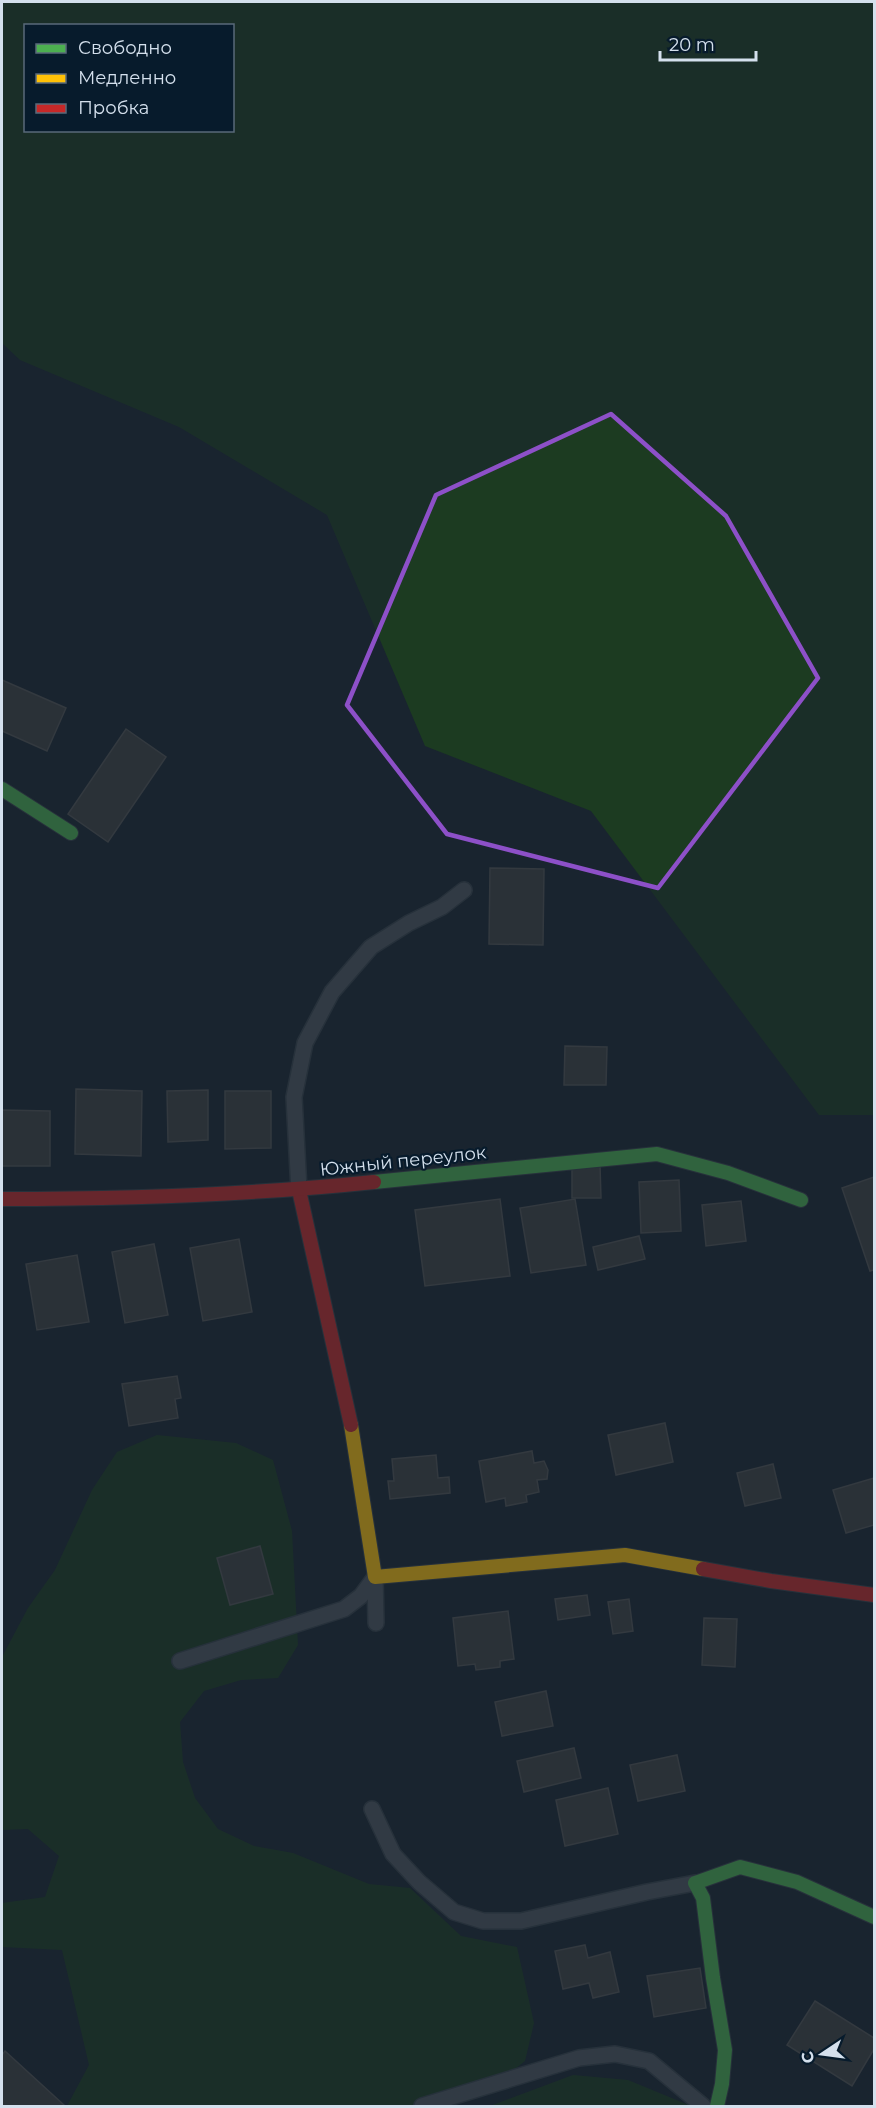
<svg xmlns="http://www.w3.org/2000/svg" width="876" height="2108" font-family="Montserrat,sans-serif">
<style>
.green{fill:#1c3b21;fill-rule:evenodd}
.building{fill:#3f4042;stroke:#525353;stroke-width:1.5}
.lines{fill:none;stroke-linecap:round;stroke-linejoin:round}
.lane-casing{stroke:#374049;stroke-width:18}
.fast-casing{stroke:#374049;stroke-width:16}
.slow-casing{stroke:#374049;stroke-width:16}
.jam-casing{stroke:#374049;stroke-width:16}
.lane{stroke:#4f565e;stroke-width:15}
.fast{stroke:#4caf50;stroke-width:14}
.slow{stroke:#ffc107;stroke-width:14}
.jam{stroke:#c62828;stroke-width:14}
.marked{fill:none;stroke:#8d50c8;stroke-width:4.5;stroke-linejoin:round}
.labels{text-anchor:middle;dominant-baseline:central;stroke-width:4.5;stroke-linejoin:round;paint-order:stroke}
.street-label{font-size:18px;fill:#d4e0ed;stroke:#071b2c}
</style>
<rect width="100%" height="100%" fill="#19242f"/>
<g class="green">
<path d="M2 2H874V1115H819L591 811 425 746 327 515 179 427 20 360 2 343ZM26 26H232V130H26Z"/>
<polygon points="157,1435 236,1443 273,1460 292,1531 298,1645 278,1678 241,1680 204,1691 180,1722 183,1762 195,1798 218,1829 254,1846 293,1853 369,1884 410,1888 461,1936 517,1947 534,2023 525,2061 495,2085 441,2106 67,2106 89,2065 62,1950 2,1947 2,1903 45,1897 59,1856 28,1829 2,1830 2,1657 28,1608 55,1570 92,1490 117,1452"/>
<polygon points="573,2075 628,2080 691,2106 490,2106"/>
</g>
<g class="building">
<polygon points="2,680 66,708 47,751 2,731"/>
<polygon points="126,729 166,757 108,842 68,814"/>
<polygon points="490,868 544,869 543,945 489,944"/>
<polygon points="565,1046 607,1047 606,1085 564,1085"/>
<polygon points="76,1089 142,1091 141,1156 75,1154"/>
<polygon points="208,1090 208,1140 168,1142 167,1091"/>
<polygon points="225,1091 271,1091 271,1148 225,1149"/>
<polygon points="2,1110 50,1111 50,1166 2,1166"/>
<polygon points="600,1165 601,1198 572,1198 572,1166"/>
<polygon points="874,1177 874,1270 870,1271 842,1188"/>
<polygon points="679,1180 681,1231 641,1233 639,1182"/>
<polygon points="500,1199 510,1276 425,1286 415,1210"/>
<polygon points="575,1199 586,1265 531,1273 520,1208"/>
<polygon points="741,1201 746,1241 706,1246 702,1205"/>
<polygon points="639,1236 645,1259 598,1270 593,1247"/>
<polygon points="239,1239 252,1312 203,1321 190,1248"/>
<polygon points="154,1244 168,1315 125,1323 112,1252"/>
<polygon points="77,1255 89,1322 37,1330 26,1264"/>
<polygon points="177,1376 181,1398 175,1399 178,1418 129,1426 122,1384"/>
<polygon points="665,1423 673,1462 616,1475 608,1435"/>
<polygon points="532,1451 534,1463 544,1461 548,1470 547,1479 537,1480 539,1492 526,1495 527,1502 506,1506 505,1498 486,1502 479,1461"/>
<polygon points="436,1455 438,1478 449,1477 450,1493 390,1499 388,1481 394,1481 392,1459"/>
<polygon points="773,1464 781,1498 745,1506 737,1473"/>
<polygon points="874,1478 874,1525 846,1533 833,1490"/>
<polygon points="260,1546 273,1594 230,1605 217,1558"/>
<polygon points="587,1595 590,1615 558,1620 555,1599"/>
<polygon points="629,1599 633,1631 613,1634 608,1602"/>
<polygon points="508,1611 514,1659 500,1661 500,1667 476,1670 475,1664 458,1666 453,1618"/>
<polygon points="704,1618 737,1619 735,1667 702,1665"/>
<polygon points="546,1691 553,1726 502,1736 495,1702"/>
<polygon points="574,1748 581,1778 524,1792 517,1761"/>
<polygon points="677,1755 685,1791 638,1801 630,1765"/>
<polygon points="608,1788 618,1834 565,1846 556,1800"/>
<polygon points="585,1945 588,1958 610,1952 619,1992 593,1998 589,1983 563,1989 555,1951"/>
<polygon points="700,1968 706,2008 654,2017 647,1976"/>
<polygon points="815,2001 874,2038 874,2049 852,2086 787,2045"/>
<polygon points="5,2051 64,2105 62,2106 2,2106 2,2055"/>
</g>
<g class="lines">
<defs>
<g id="lane">
<polyline points="299,1190 294,1097 305,1043 332,992 371,947 409,923 442,907 464,890"/>
<polyline points="375,1577 376,1623"/>
<polyline points="180,1661 344,1609 361,1596 375,1577"/>
<polyline points="372,1809 393,1854 419,1882 454,1912 483,1921 521,1921 647,1892 695,1883"/>
<polyline points="422,2106 579,2058 615,2054 649,2061 703,2106"/>
</g>
<g id="fast">
<polyline points="2,789 71,833"/>
<polyline points="374,1182 657,1154 728,1173 801,1200"/>
<polyline points="717,2106 722,2084 725,2050 713,1978 703,1898 695,1883 740,1867 797,1882 874,1917"/>
</g>
<polyline id="slow" points="351,1425 375,1577 625,1555 703,1569"/>
<g id="jam">
<polyline points="299,1190 351,1425"/>
<path d="M2 1199C126 1199 250 1195 374 1182"/>
<polyline points="703,1569 771,1581 874,1595"/>
</g>
</defs>
<use href="#lane" class="lane-casing"/>
<use href="#fast" class="fast-casing"/>
<use href="#slow" class="slow-casing"/>
<use href="#jam" class="jam-casing"/>
<use href="#lane" class="lane"/>
<use href="#fast" class="fast"/>
<use href="#slow" class="slow"/>
<use href="#jam" class="jam"/>
</g>
<path d="M0 0H876V2108H0ZM611 414 726 516 818 678 658 888 447 834 347 705 436 495Z" fill="#19242f" fill-opacity=".55" fill-rule="evenodd"/>
<path class="marked" d="M611 414 726 516 818 678 658 888 447 834 347 705 436 495Z"/>
<g class="labels">
<g class="street-label">
<text transform="translate(403 1161) rotate(-6)">Южный переулок</text>
</g>
</g>
<rect width="876" height="2108" fill="none" stroke="#d4e0ed" stroke-width="6"/>
<rect x="24" y="24" width="210" height="108" fill="#071b2c" stroke="#596a79" stroke-width="1.5"/>
<rect x="36" y="44" width="30" height="9" fill="#4caf50" stroke="#596a79" stroke-width="1.5"/>
<text x="78" y="54" font-size="18" fill="#d4e0ed">Свободно</text>
<rect x="36" y="74" width="30" height="9" fill="#ffc107" stroke="#596a79" stroke-width="1.5"/>
<text x="78" y="84" font-size="18" fill="#d4e0ed">Медленно</text>
<rect x="36" y="104" width="30" height="9" fill="#c62828" stroke="#596a79" stroke-width="1.5"/>
<text x="78" y="114" font-size="18" fill="#d4e0ed">Пробка</text>
<g transform="translate(822 2054) rotate(257)" stroke="#071b2c" stroke-width="4.5" paint-order="stroke">
<path d="M0-4.5L10 22L0 15L-10 22Z" fill="#d4e0ed"/>
<text y="-9" font-size="16" font-weight="bold" text-anchor="middle" fill="#d4e0ed">С</text>
</g>
<path d="M660 51v9h96v-9" fill="none" stroke="#d4e0ed" stroke-width="3"/>
<text x="669" y="51" font-size="18" fill="#d4e0ed" stroke="#071b2c" stroke-width="4.5" paint-order="stroke">20 m</text>
</svg>
